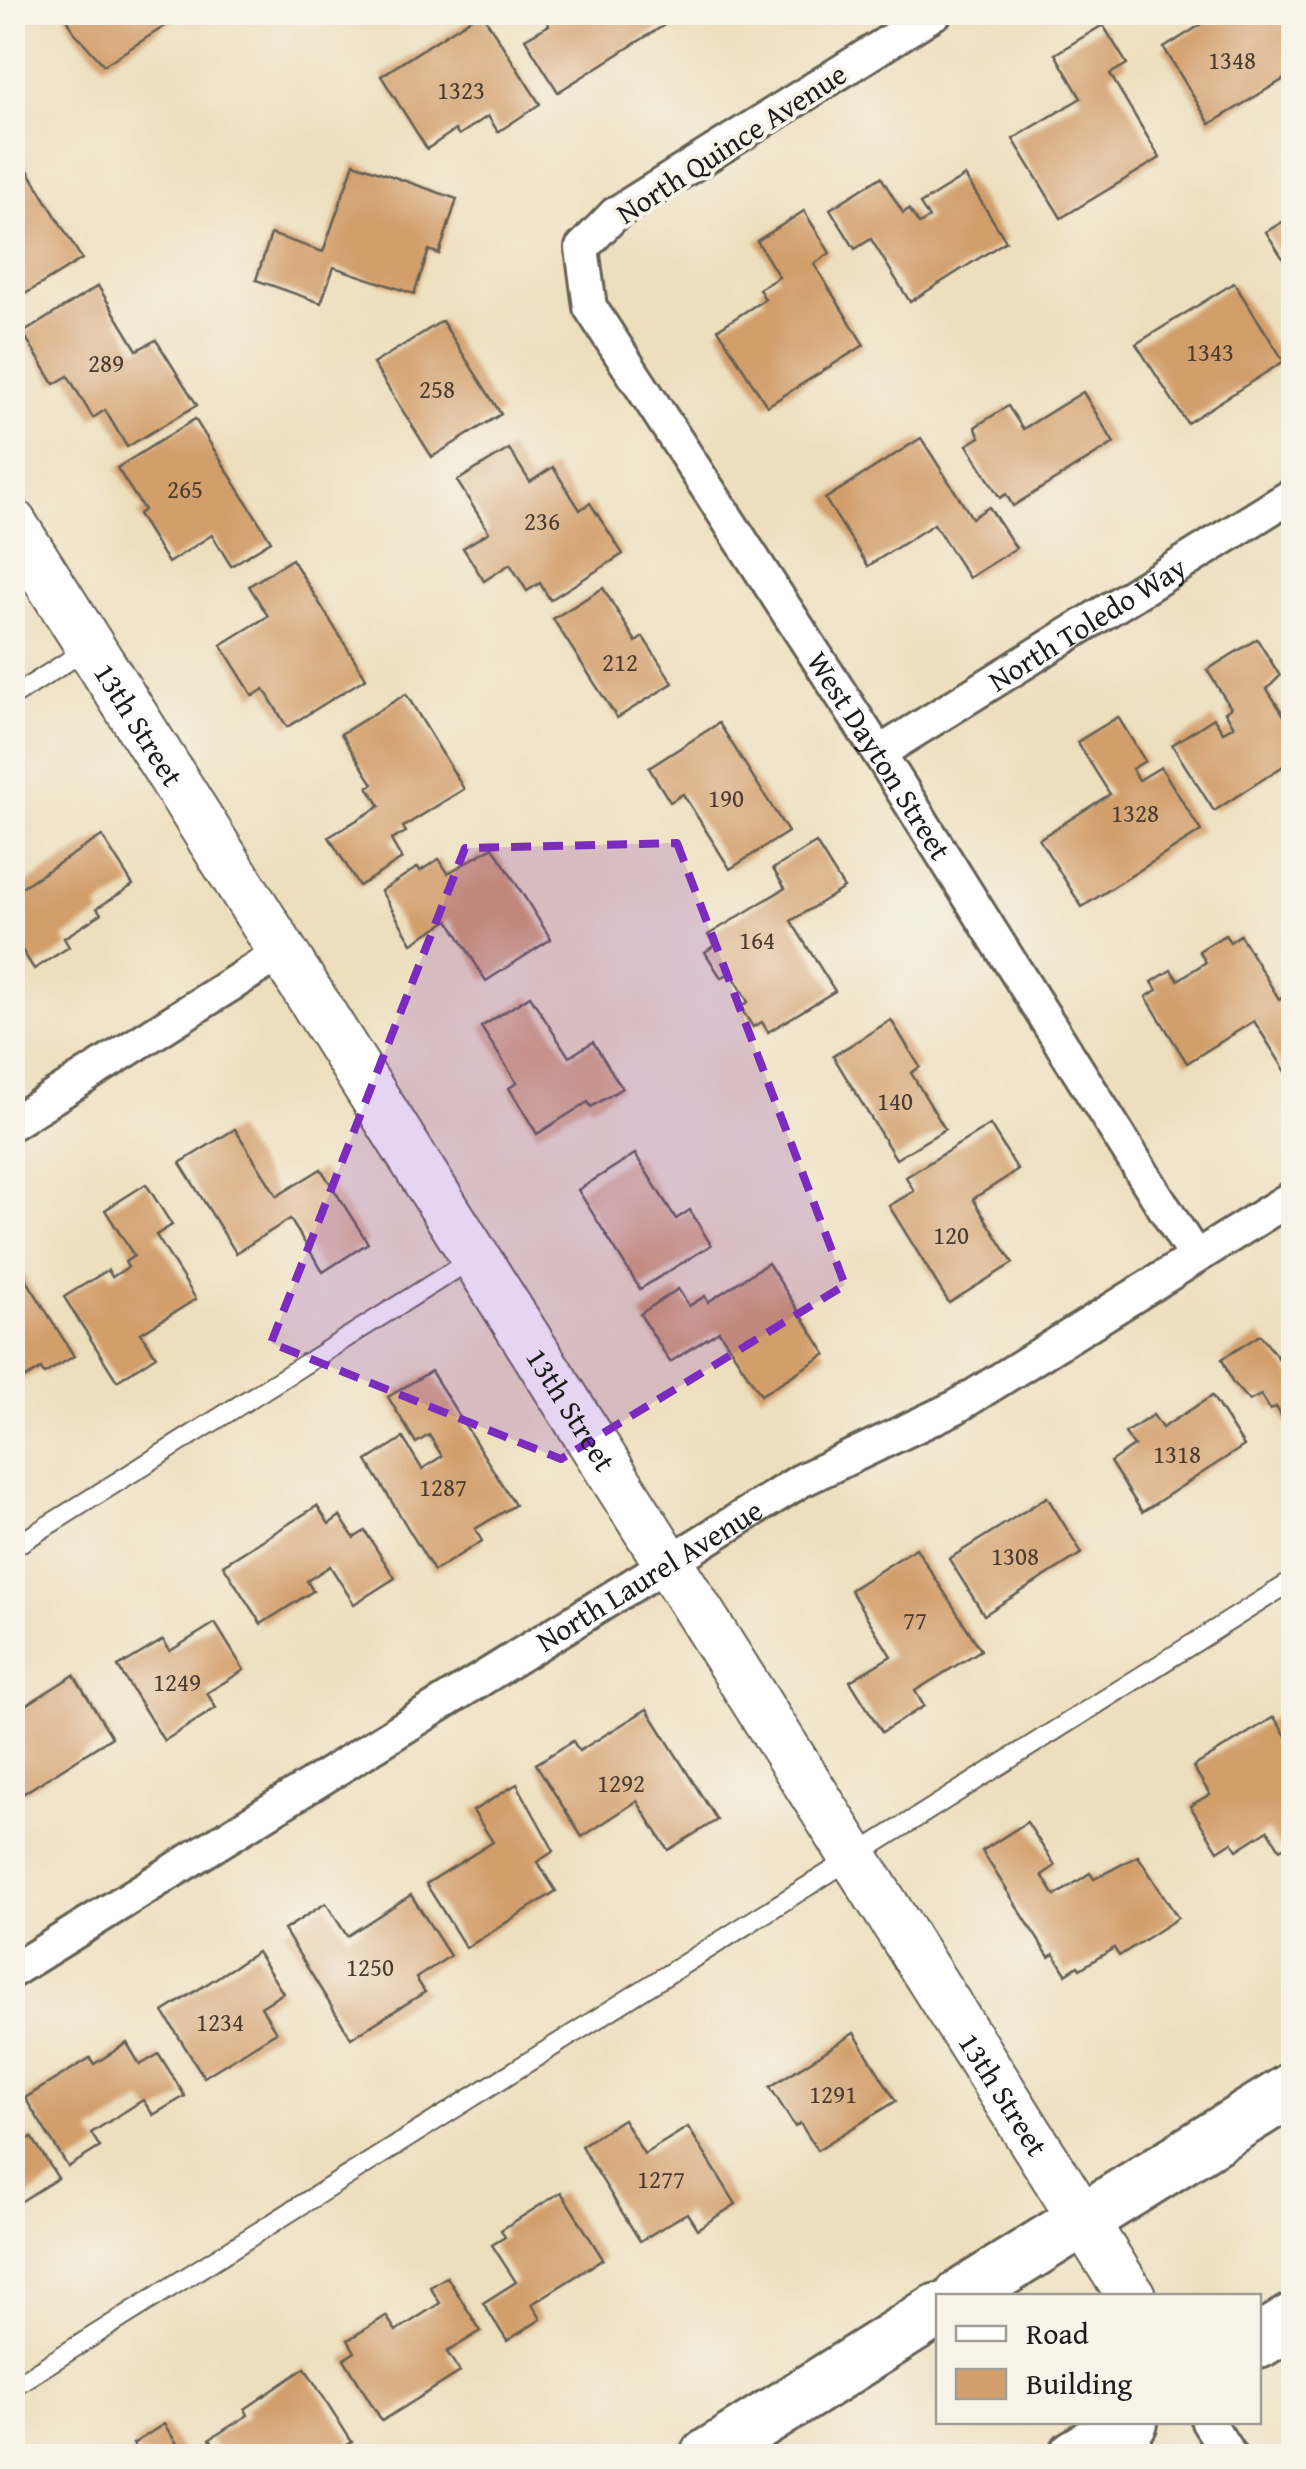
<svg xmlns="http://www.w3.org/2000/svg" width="1306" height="2469" font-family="'Gentium Book Plus',serif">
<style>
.building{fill:#d29e6b}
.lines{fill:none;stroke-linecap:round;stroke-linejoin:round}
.lane-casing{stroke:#656055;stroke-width:22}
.street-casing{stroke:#656055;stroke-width:38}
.secondary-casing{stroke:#656055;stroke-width:52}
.primary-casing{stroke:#656055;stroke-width:58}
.lane{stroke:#fff;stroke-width:18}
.street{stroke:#fff;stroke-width:32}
.secondary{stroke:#fff;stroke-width:48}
.primary{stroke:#fff;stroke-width:52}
.marked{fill:#7b2cbf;fill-opacity:0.2;stroke:#7b2cbf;stroke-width:8;stroke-dasharray:20 12;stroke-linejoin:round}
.labels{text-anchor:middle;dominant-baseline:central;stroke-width:8;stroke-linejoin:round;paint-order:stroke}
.number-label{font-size:25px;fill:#4a3c30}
.street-label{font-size:30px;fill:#1c1c1c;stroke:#f7f3e8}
</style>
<rect width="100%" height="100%" fill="#f7f3e8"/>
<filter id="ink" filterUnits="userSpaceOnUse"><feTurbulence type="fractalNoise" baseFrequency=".01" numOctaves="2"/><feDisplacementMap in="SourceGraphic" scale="20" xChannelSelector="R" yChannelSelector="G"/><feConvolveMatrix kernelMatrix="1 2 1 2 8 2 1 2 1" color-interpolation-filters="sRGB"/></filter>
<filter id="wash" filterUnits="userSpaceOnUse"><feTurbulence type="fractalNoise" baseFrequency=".0048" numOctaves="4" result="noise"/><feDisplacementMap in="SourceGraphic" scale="40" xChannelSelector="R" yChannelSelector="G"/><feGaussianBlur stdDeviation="2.25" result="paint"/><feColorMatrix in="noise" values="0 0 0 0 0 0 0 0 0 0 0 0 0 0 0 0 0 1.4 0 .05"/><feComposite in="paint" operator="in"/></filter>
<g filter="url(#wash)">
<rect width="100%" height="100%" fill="#eddfbe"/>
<g id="blocks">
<g class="building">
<polygon points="64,12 187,12 104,65 74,32"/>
<polygon points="481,12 540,104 498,132 488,116 459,135 455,130 427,149 381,76"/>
<polygon points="541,12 685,12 558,92 525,39 549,25"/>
<polygon points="1221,12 1288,12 1279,18 1294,40 1294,73 1210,124 1164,48"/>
<polygon points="1103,25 1127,64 1110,74 1160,158 1061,218 1013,139 1081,98 1055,54"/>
<polygon points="21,159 82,259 12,302 12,164"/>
<polygon points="354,163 457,199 439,254 429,250 414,294 334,267 321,303 256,280 271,234 323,252"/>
<polygon points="965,176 1006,241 910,302 871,239 855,249 830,209 881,177 903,213 909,209 919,224 929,218 920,204"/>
<polygon points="804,211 830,253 814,264 864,345 767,406 718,329 765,299 759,289 779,277 757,241"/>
<polygon points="1294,215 1294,276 1266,232"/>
<polygon points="1234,283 1284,361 1187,423 1136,344"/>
<polygon points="98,286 137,350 156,340 197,405 127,447 105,410 93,418 68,376 54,384 23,333"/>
<polygon points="442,321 501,414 432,457 373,364"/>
<polygon points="1083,392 1114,443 1013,506 1006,494 1000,498 967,445 980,437 975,427 1008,406 1023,429"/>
<polygon points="195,419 271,541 231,566 212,535 168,563 138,514 144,510 117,468"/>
<polygon points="921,438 972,518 989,507 1016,548 969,578 934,524 868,566 825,499"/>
<polygon points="509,449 530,482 553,467 580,510 590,503 623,554 550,600 540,583 527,591 510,564 484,581 463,548 489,532 457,481"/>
<polygon points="292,559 366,678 287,727 264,689 253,696 221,645 268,616 249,586"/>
<polygon points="603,588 636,642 643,637 673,683 617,718 553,619"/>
<polygon points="1257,639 1280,676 1267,689 1294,731 1294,759 1214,811 1172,745 1214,718 1223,732 1234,726 1225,712 1231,708 1207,670"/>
<polygon points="406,694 464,789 403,827 406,832 391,840 402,859 359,886 329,837 380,806 368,787 373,784 341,734"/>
<polygon points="1118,717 1145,761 1132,769 1139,780 1161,767 1201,831 1082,907 1039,839 1110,794 1077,742"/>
<polygon points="719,723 788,832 730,869 683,794 670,802 649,768"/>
<polygon points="102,836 133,885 97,908 101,914 64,938 69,947 34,969 12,934 12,893"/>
<polygon points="816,843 844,888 791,921 835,991 768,1032 762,1022 753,1027 740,1007 748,1002 731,972 721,978 705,952 715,945 708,935 785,888 773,869"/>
<polygon points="493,847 551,939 486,981 449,920 412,943 381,891 418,867 420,871 439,859 448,873"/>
<polygon points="1225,935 1230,942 1240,935 1279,999 1294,990 1294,1071 1288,1075 1254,1021 1187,1063 1146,997 1157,990 1152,982 1171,970 1178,980 1206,962 1199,951"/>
<polygon points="530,996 569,1057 593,1042 622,1088 591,1107 588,1102 537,1134 509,1088 517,1083 481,1027"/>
<polygon points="891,1020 920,1067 911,1073 945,1129 896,1159 833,1056"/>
<polygon points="990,1125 1018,1170 973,1199 1013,1263 949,1303 889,1206 914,1191 906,1177"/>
<polygon points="235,1129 277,1196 321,1169 368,1243 323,1272 290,1219 236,1253 180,1163"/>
<polygon points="635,1154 676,1219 690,1210 711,1245 640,1289 578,1190"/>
<polygon points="146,1184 172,1225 156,1235 196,1299 141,1333 156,1356 117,1381 64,1297 108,1270 112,1277 128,1267 125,1262 134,1256 105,1210"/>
<polygon points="768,1263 826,1354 761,1395 719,1331 670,1362 640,1314 678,1289 689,1306 705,1296 708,1302"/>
<polygon points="18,1266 74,1356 44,1374 41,1369 12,1386 12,1269"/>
<polygon points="1260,1335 1294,1378 1294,1436 1276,1407 1270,1410 1261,1395 1249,1401 1232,1382 1222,1359"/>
<polygon points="431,1371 515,1505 475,1529 482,1541 434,1571 367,1461 403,1438 422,1469 442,1456 429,1435 416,1443 388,1397"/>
<polygon points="1212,1396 1244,1446 1142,1512 1110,1462 1134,1446 1125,1433 1153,1415 1162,1428"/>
<polygon points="1047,1497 1082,1553 984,1615 949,1559"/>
<polygon points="317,1506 329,1524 340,1516 354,1538 365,1531 395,1578 354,1604 330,1566 307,1581 313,1591 261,1624 223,1565"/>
<polygon points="916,1548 981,1650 915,1691 924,1706 882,1732 850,1681 891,1656 850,1590"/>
<polygon points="215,1623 244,1670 207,1693 216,1708 164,1741 118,1667 163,1640 170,1651"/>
<polygon points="74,1675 112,1737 24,1793 12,1775 12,1714"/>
<polygon points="647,1709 717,1820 668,1850 637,1801 582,1837 536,1764 573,1741 579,1751"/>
<polygon points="1274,1717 1294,1748 1294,1840 1280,1849 1268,1830 1237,1850 1232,1842 1218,1851 1190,1806 1210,1794 1193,1767"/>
<polygon points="517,1784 554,1851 537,1862 556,1891 466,1948 426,1884 493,1842 473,1811"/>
<polygon points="1027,1822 1055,1866 1042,1875 1055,1896 1090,1873 1094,1879 1138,1856 1178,1918 1119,1956 1114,1948 1080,1969 1078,1966 1066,1974 1054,1954 1049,1957 982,1851"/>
<polygon points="411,1895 450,1956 416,1978 425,1992 351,2038 284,1930 326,1903 347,1936"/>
<polygon points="257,1952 283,1993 261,2007 276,2032 204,2077 163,2012"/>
<polygon points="854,2033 896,2101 817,2150 800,2123 795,2127 770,2087"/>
<polygon points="127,2043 140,2065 159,2054 185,2096 153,2115 143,2100 91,2133 100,2147 68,2167 25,2098 90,2058 94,2064"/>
<polygon points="623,2119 644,2154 688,2127 736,2204 697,2229 687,2213 640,2241 581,2146"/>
<polygon points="32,2137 58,2178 12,2207 12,2149"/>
<polygon points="561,2192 603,2259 532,2304 541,2319 507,2341 483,2303 516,2282 492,2245 505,2237 501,2230"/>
<polygon points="447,2277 481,2331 447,2352 460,2372 382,2421 344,2359 355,2352 348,2340 386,2316 396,2331 440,2303 430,2287"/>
<polygon points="305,2368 352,2442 330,2456 222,2456 210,2439 248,2415 245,2409"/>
<polygon points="164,2424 185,2456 140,2456 133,2444"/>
</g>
</g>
</g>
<g filter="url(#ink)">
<use href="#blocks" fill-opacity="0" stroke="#656055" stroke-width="2.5"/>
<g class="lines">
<defs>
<g id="lane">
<polyline points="12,697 87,649"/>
<polyline points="12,1548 472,1259"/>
<polyline points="12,2387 1294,1580"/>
</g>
<g id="street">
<path id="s1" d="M936 12 616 213 582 248 590 307 879 753 1195 1257"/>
<path id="s2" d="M879 753 1294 494"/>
<polyline points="12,1123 284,951"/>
<path id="s3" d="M12 1971 800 1481 956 1407 1294 1196"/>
<polyline points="1208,2422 1230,2456"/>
</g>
<g id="secondary">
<path id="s4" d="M12 523 1131 2296"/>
</g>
<g id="primary">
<polyline points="961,2296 1294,2088"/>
<polyline points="1258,2342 1294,2320"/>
<polyline points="707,2456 938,2310"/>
<polyline points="1075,2456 1131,2422"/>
</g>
</defs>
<use href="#lane" class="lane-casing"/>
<use href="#street" class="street-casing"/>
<use href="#secondary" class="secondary-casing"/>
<use href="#primary" class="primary-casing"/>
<use href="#lane" class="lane"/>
<use href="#street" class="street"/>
<use href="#secondary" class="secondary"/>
<use href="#primary" class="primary"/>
</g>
</g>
<path class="marked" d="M677 843 845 1285 561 1459 271 1343 465 848Z"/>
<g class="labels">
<g class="number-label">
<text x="1232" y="60">1348</text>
<text x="461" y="90">1323</text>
<text x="1210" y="352">1343</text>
<text x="106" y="363">289</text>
<text x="437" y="389">258</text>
<text x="185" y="489">265</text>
<text x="542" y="521">236</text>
<text x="620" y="662">212</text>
<text x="726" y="798">190</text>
<text x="1135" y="813">1328</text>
<text x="757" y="940">164</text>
<text x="895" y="1101">140</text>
<text x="951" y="1235">120</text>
<text x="1177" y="1454">1318</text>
<text x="443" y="1487">1287</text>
<text x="1015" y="1556">1308</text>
<text x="915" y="1620">77</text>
<text x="177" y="1682">1249</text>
<text x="621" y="1783">1292</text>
<text x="370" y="1967">1250</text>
<text x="220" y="2022">1234</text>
<text x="833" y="2094">1291</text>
<text x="661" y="2179">1277</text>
</g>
<g class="street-label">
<text transform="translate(731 143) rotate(-33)">North Quince Avenue</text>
<text stroke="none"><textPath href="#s2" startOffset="245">North Toledo Way</textPath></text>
<text stroke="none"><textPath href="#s4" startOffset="238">13th Street</textPath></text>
<text stroke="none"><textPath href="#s1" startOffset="1020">West Dayton Street</textPath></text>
<text stroke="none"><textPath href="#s4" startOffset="1048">13th Street</textPath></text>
<text stroke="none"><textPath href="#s3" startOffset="750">North Laurel Avenue</textPath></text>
<text stroke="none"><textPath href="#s4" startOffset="1858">13th Street</textPath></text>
</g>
</g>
<rect width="1306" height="2469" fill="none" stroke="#f7f3e8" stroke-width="50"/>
<rect x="936" y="2294" width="325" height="130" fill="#f7f3e8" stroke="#9f9d96" stroke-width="2.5"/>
<rect x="956" y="2326" width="50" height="15" fill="#ffffff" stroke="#9f9d96" stroke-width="2.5"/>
<text x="1026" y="2344" font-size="30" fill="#1c1c1c">Road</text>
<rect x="956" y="2369" width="50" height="30" fill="#d29e6b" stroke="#9f9d96" stroke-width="2.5"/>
<text x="1026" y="2394" font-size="30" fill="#1c1c1c">Building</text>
</svg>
